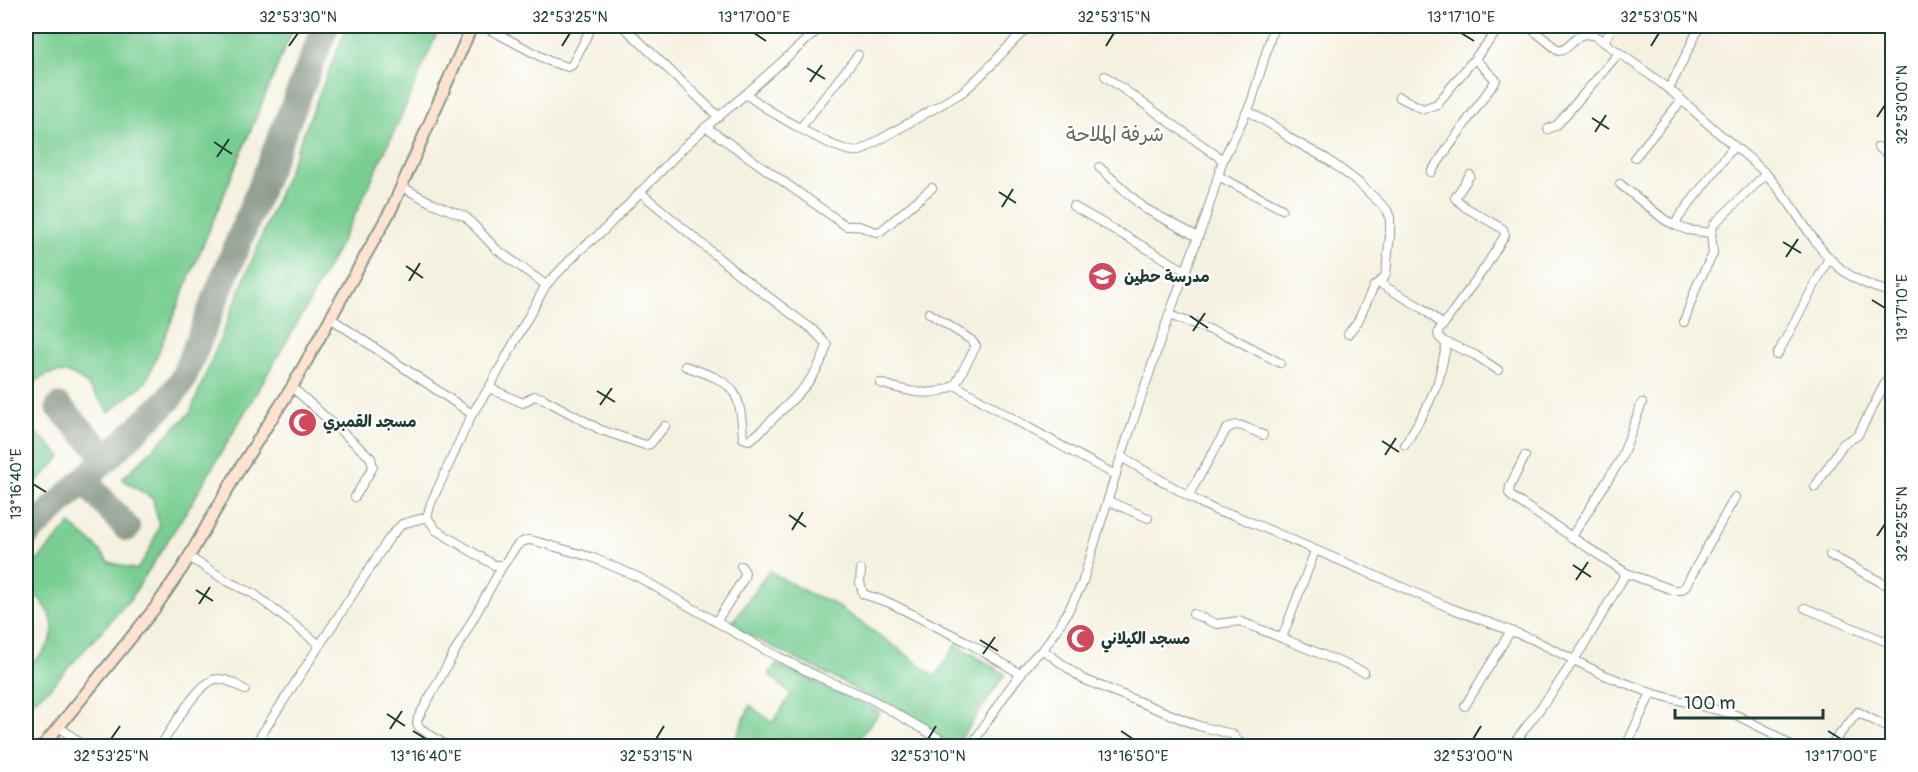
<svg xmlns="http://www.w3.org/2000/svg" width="1918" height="772" font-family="Pangolin,'Playpen Sans Arabic',sans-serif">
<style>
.green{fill:#78ce92;stroke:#4c8663;stroke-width:1.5}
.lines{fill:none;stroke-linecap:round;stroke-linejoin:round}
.taxiway{stroke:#8a978a;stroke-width:27}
.minor-casing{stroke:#8a978a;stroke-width:10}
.secondary-casing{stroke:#8a978a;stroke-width:14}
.minor{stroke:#fff;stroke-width:8}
.secondary{stroke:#fee3d1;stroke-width:10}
.ticks{fill:none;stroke:#1f3d34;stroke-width:2}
.labels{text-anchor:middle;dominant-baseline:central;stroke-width:4.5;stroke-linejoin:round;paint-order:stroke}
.poi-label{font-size:16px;font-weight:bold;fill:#1f3d34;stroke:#fff;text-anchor:start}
.quarter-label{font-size:20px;fill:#626758;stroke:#fff}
.neatline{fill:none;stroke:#1f3d34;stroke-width:2}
.ticks-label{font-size:15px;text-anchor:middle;fill:#1f3d34}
</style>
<rect width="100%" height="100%" fill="#fff"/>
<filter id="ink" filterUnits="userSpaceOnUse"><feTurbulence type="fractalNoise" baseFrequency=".0167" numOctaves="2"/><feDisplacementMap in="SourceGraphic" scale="12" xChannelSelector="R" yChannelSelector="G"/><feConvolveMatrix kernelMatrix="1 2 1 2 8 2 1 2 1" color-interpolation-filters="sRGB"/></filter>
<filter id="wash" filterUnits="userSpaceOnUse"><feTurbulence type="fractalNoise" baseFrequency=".008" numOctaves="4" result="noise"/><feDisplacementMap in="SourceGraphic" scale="24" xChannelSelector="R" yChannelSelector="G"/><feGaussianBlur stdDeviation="1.35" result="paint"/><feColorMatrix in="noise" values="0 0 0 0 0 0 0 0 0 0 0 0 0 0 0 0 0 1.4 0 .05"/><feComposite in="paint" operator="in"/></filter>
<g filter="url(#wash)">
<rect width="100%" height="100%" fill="#f5f1e0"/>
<g class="green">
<path d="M26 26H294L146 382 109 412C91 389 74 360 41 378 36 382 30 384 26 389Z"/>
<path d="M347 26H440L404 110 359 207 309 303 194 499 131 598 50 688 26 706V664C34 663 39 657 44 651 64 625 47 604 26 586V573L70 524 94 544 109 562 137 570 149 551 159 526 153 499 122 479 190 413Z"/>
<polygon points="26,425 47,442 61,457 26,493"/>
<polygon points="769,571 808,593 831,602 902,651 935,677 956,644 1005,674 956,746 952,746 839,680 730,626"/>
<polygon points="776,664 880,712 853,746 733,746 750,705 772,723 791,695 769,674"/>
</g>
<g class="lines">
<g class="taxiway">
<polyline points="59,407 108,458"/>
<polyline points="84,480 127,528"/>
<polyline points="26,535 168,400 182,381 326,26"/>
</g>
</g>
</g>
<g filter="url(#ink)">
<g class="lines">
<defs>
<g id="minor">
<polyline points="483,26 551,62 568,67 572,65 592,26"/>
<polyline points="623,26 719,117"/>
<path d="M1528 26 1559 51C1575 48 1574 28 1595 36 1619 53 1643 69 1666 87 1683 100 1698 115 1714 129 1731 144 1751 158 1766 174 1811 222 1819 277 1892 292"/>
<polyline points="1604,42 1613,26"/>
<polyline points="1105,76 1223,160"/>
<polyline points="1669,89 1700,26"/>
<polyline points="746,94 822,26"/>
<polyline points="1399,97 1423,109 1437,104 1494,35 1493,26"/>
<polyline points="1248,111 1280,130 1289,138 1327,159 1359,183 1387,210 1390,217 1390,235 1386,273 1384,278 1374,286 1358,321 1348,334"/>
<polyline points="706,127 846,226 859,226 876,232 881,231 932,188"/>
<polyline points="801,127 858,55"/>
<polyline points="1548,129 1557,125 1619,53"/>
<polyline points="1878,147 1892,157"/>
<polyline points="1635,157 1681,101"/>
<polyline points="1099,167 1144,208 1198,237"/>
<polyline points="1431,172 1496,80 1475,59"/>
<polyline points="1470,175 1455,198 1465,207 1503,229 1505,235 1486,266 1438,332 1439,337 1443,341 1475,355 1498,370"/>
<polyline points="1218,176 1282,209"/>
<polyline points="1620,184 1665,220 1675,225"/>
<polyline points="402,187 432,203 466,217 496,249 546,285"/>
<path d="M640 192 738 274 813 330 827 345C817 379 798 394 774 418 766 425 759 435 749 440L743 438C740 385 733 383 685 366"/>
<polyline points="1073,206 1184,270"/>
<polyline points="1711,233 1687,230 1675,225 1679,217 1734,146"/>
<polyline points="1379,283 1422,308 1443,325"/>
<path d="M929 313 971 340 976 346 955 385C1008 416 1061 447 1116 475"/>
<polyline points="1169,315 1233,338 1280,363"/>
<polyline points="332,319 472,414"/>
<polyline points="1684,322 1697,285 1713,254 1711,233 1714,224 1766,174"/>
<polyline points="1777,355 1829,258"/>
<path d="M880 383C905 391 931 399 955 385"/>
<polyline points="292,387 371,458 373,467 355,497"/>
<polyline points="489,388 523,403 534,396 542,398 601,430 645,445 650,444 665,426"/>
<polyline points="1405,445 1426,409 1438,382 1447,343"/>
<polyline points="1121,457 1199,502 1219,512 1234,515 1448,607 1532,639 1602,674 1651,693 1736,715 1770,732 1791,746"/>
<polyline points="1815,487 1843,444 1858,435 1892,370"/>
<path d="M1188 496 1226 430C1237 419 1250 430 1263 435"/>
<polyline points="1108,501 1148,518"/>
<polyline points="1571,538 1621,459 1642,403"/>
<polyline points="1315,551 1282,638 1364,672"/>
<polyline points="1830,555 1892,588"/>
<polyline points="189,557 227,581 254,594 320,645"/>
<polyline points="861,570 860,582 863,594 890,603 965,641 1021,674"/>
<polyline points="1626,573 1673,590 1681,590 1685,587 1735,497"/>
<polyline points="1805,608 1892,644"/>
<polyline points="1193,614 1217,624 1239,621 1282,638"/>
<polyline points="716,622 744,578 745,572 741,566"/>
<polyline points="1043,650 1083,679 1199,726 1232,734 1243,746"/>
<polyline points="1892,656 1891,662 1892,665"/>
<polyline points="1465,706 1510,632"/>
<polyline points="58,726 84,746"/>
<path d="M160 746C171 731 199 679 218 679 227 678 238 686 245 690"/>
<polyline points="254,746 390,537 402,524 427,517"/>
<polyline points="447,746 420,728 417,724 418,718 503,565"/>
<path d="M952 746 871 699 819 677 767 651 638 577 591 557 531 540C515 540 512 555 503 565H494L436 530 427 517 431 503 472 414 489 388 546 285 580 250 603 231 684 147 706 127 746 94C764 108 840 156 860 151L961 93C986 74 1006 47 1029 26"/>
<path d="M971 746C984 727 1026 659 1043 650L1066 615 1082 584 1121 457 1169 315 1205 219 1223 160 1251 103 1274 26"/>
<polyline points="1512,746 1556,687 1586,642 1626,573 1512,497 1509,493 1510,486 1525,456"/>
<polyline points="1626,746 1651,693"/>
<polyline points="1830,746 1858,712 1892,730"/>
</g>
<polyline id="secondary" points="43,746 155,608 183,567 240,468 292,387 392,208 472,26"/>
</defs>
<use href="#minor" class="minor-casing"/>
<use href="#secondary" class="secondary-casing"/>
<use href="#minor" class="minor"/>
<use href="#secondary" class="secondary"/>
</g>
</g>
<path class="ticks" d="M754 33 766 41M1461 33 1474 41M289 46 298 33M562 46 570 33M1106 46 1114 33M1651 46 1659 33M807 68 825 79M810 82 822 65M1877 117 1885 105M1592 118 1609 129M1595 132 1606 115M214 142 232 154M217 157 229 139M999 192 1016 203M1002 207 1013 189M1783 242 1801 253M1786 257 1798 239M406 266 423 278M409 281 420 263M1872 300 1885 308M1190 316 1208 328M1193 331 1205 313M597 391 615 402M600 405 612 388M1382 441 1399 452M1385 455 1396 438M33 484 46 492M789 515 806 527M792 530 803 512M1877 536 1885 524M1573 565 1591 577M1576 580 1588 562M196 590 213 601M199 604 210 587M980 640 998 651M983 654 995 637M387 714 405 726M390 729 402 711M413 731 426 739M1121 731 1133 739M1828 731 1841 739M111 739 120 726M656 739 664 726M928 739 936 726M1473 739 1481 726"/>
<defs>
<symbol id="school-disc" viewBox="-11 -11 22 22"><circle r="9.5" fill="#d1495b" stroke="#fff"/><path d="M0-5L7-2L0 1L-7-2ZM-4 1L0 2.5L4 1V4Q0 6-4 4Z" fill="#fff"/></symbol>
<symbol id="mosque-disc" viewBox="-11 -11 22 22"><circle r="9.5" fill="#d1495b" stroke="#fff"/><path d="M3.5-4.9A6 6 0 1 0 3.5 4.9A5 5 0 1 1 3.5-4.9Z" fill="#fff"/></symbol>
</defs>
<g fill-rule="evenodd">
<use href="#school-disc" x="1086" y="260" width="33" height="33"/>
<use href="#mosque-disc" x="286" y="406" width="33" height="33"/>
<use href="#mosque-disc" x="1064" y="622" width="33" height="33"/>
</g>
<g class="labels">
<g class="poi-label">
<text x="1124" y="277">مدرسة حطين</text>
<text x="323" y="422">مسجد القمبري</text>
<text x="1101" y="639">مسجد الكيلاني</text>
</g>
<g class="quarter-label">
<text x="1115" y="134">شرفة الملاحة</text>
</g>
</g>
<rect width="1918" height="772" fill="none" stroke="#fff" stroke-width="66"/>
<path d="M1675 709v9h148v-9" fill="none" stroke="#1f3d34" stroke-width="3"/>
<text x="1684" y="709" font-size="18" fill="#1f3d34" stroke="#ffffff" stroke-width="4.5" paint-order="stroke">100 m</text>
<rect x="33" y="33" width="1852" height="706" class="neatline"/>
<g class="ticks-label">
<text x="298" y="22">32°53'30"N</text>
<text x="570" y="22">32°53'25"N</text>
<text x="754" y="22">13°17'00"E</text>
<text x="1114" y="22">32°53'15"N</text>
<text x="1461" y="22">13°17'10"E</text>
<text x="1659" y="22">32°53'05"N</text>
<text transform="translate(1902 105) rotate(-90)" y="5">32°53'00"N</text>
<text transform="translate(1902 308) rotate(-90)" y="5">13°17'10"E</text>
<text transform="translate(16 484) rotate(-90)" y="5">13°16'40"E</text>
<text transform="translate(1902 524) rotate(-90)" y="5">32°52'55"N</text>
<text x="111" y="761">32°53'25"N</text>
<text x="426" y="761">13°16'40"E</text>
<text x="656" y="761">32°53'15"N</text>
<text x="928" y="761">32°53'10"N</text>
<text x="1133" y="761">13°16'50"E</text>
<text x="1473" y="761">32°53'00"N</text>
<text x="1841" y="761">13°17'00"E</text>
</g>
</svg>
